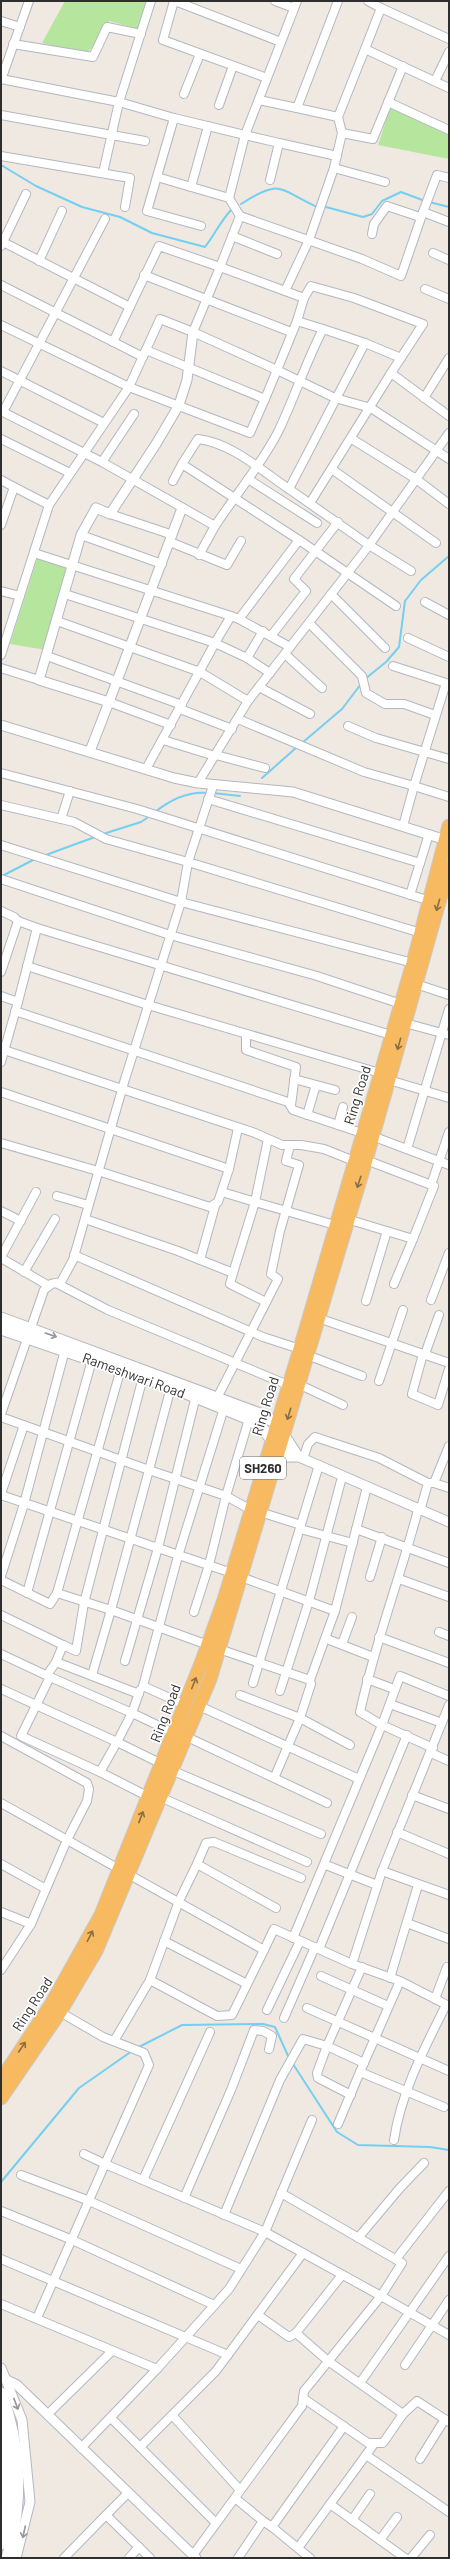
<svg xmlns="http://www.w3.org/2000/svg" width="450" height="2559" font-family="Barlow,sans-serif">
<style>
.green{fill:#b6e59e}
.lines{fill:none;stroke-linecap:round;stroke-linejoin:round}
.stream{stroke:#75cff0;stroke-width:2}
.minor-casing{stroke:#b4b7c1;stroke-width:10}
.tertiary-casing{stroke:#b4b7c1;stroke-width:11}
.secondary-casing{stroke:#b4b7c1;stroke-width:13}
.trunk-casing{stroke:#c9c9c9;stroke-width:15}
.minor{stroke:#fff;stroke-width:8}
.tertiary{stroke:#fff;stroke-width:9}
.secondary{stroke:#fff;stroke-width:11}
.trunk{stroke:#f8ba60;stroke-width:13}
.oneway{stroke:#896d44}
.oneway2{stroke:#969696}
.labels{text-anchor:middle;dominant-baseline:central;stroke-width:3.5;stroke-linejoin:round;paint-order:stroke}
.shield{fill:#fff;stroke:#6d6d6d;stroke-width:1}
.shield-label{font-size:13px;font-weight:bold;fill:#2e2e2e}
.street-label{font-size:14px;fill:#2e2e2e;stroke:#fff}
</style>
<rect width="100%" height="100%" fill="#efe9e1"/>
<g class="green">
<path d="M65 1H149L139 29 109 21C98 31 98 47 85 53L42 43Z"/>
<polygon points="393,99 449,126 449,159 378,145"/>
<polygon points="37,559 68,567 46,650 10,644"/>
</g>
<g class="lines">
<g class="stream">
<path d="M1 165 36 186 82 207 120 217 152 233 205 247C215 234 220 222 231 210"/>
<polyline points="429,202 449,207"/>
<path d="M241 204C281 178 278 189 317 207"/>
<polyline points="326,207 363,217 372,214 382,201 401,192 425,201"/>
<polyline points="365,679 386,662 399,647 405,601 421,580 449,556"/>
<polyline points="302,743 342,709 361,684"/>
<polyline points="262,778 297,747"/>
<polyline points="213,793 240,796"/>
<path d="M155 812C170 800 188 791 208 793"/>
<polyline points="103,834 141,822 147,818"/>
<polyline points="43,856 95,837"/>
<polyline points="4,875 35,859"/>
<polyline points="137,2048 182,2025 263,2024 275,2027 289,2058"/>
<polyline points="293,2064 337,2132 358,2145 430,2147 449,2150"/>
<polyline points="1,2182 79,2088 132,2051"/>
</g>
<defs>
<g id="minor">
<polyline points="174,1 163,40 267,78"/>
<polyline points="175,1 281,42"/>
<polyline points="275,1 294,8"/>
<polyline points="297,1 245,135 229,198 240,216 220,267 285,291 309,240 334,168 342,133 338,117"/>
<polyline points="338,1 297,108 338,117 365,49"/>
<polyline points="368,1 381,8"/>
<polyline points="1,21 20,27"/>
<polyline points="449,39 381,8 365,49 449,88"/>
<polyline points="13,44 93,57 107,27 141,34"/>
<polyline points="1,79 119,102 174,118 147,211 201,226"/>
<polyline points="1,80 29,1"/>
<polyline points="435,81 449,52"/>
<polyline points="184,94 200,54"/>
<polyline points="259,100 297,108"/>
<polyline points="388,102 449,130"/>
<polyline points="219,105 233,66"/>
<polyline points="1,115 145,141"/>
<polyline points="174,118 279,143 270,180"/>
<polyline points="342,133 373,139 403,66"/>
<polyline points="279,143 337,156"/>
<polyline points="1,156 130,178 125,207"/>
<polyline points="334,168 385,182"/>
<polyline points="103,173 119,102 151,1"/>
<polyline points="157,177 229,198"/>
<polyline points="191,187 208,126"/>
<polyline points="423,212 437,175 449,178"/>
<polyline points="240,216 362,259 401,276 423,212 449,222"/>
<polyline points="372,234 374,224 387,206 420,217"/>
<polyline points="232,236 277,254"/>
<polyline points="3,242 26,194"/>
<polyline points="1,246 3,242 130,307"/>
<polyline points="433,253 449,260"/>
<polyline points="39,261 62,211"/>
<polyline points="144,275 291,332"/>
<polyline points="1,285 143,357"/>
<polyline points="425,289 449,299"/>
<polyline points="285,291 304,298 311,286 354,298 423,324 391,373"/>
<polyline points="297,321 304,298"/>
<polyline points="1,325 129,387 250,433 265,399 146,350"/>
<polyline points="365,343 401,358"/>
<polyline points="1,371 104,423"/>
<polyline points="424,398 449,358"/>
<polyline points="265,399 277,370 335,398 371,408 449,459"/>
<path d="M1 411 102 462 215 526C236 494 262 464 279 430 295 396 306 362 323 329L297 321 277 370 193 332 220 267 159 246 113 342"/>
<polyline points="3,412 105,219"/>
<polyline points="1,439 70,473"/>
<polyline points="352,439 416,479 449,504"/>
<polyline points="102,462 134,414"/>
<polyline points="333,470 436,543"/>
<polyline points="248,479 317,523"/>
<polyline points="1,480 14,487 1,525"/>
<polyline points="173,481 182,464"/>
<polyline points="289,489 369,545 411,571"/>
<polyline points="310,503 391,373 449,416"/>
<polyline points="49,505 129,387 160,319 193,332"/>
<polyline points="110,514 167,533 170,535 170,542 227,565 241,541"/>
<polyline points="81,535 162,564"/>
<polyline points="299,540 396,606"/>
<polyline points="34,553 231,616 215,643 65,594"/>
<polyline points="199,555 215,526"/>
<polyline points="1,591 20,596"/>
<polyline points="331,594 385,648"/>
<polyline points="425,602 449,615"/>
<path d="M231 616 239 619 299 540 182 464 198 439C232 443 262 471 289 489L365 343 323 329"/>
<polyline points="239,619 290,647"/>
<polyline points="57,621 200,672 248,701"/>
<polyline points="309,623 362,676 366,693 385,704 404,704 435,715"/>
<polyline points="271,636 306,591 294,579 338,522"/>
<polyline points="408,638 449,657"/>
<polyline points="285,654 322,688"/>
<polyline points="1,655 49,505 14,487"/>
<polyline points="47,656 182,705"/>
<polyline points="247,658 263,631"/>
<polyline points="393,666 446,683 414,786 449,797"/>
<polyline points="1,668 39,680"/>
<polyline points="259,687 310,714"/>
<polyline points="109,702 171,725"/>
<polyline points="180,709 232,729"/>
<polyline points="238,719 364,772 414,786 403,826"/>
<polyline points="348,726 376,738 449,759"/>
<polyline points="163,740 215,756"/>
<polyline points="216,755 265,768"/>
<polyline points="146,769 215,643 247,658 270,673"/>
<polyline points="1,773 137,809 430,901"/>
<polyline points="198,783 248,701 367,548 449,433"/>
<polyline points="208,799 420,863 410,895"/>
<polyline points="1,805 74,822 106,839 188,862 421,933"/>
<polyline points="61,819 70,791"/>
<polyline points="1,845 181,902 413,963"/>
<polyline points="420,863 429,834"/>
<polyline points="1,879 170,935 317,976 401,1004"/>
<polyline points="1,911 14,917 18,921"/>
<polyline points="37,928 391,1035"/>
<polyline points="27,966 148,1005 380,1073"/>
<polyline points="1,972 18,921 37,928 18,1002"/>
<polyline points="416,984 449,995"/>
<polyline points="1,996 18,1002 1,1062"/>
<polyline points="15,1011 288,1102 293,1110 362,1133"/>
<polyline points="405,1023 449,1035"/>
<polyline points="246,1034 246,1050 296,1067 291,1105"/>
<polyline points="4,1050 255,1133 282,1145 301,1145 324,1149 354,1161"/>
<polyline points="294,1079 335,1090"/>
<polyline points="389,1080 449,1098"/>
<polyline points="1,1092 229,1169 218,1202 210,1207 98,1171 1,1143"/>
<polyline points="307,1115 316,1085"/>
<polyline points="338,1125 343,1107"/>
<polyline points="372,1136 449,1165"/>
<polyline points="268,1139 255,1202 335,1225"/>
<polyline points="407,1149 449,1009"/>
<polyline points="229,1169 238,1128"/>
<polyline points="431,1185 449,1132"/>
<polyline points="57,1196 88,1205"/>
<polyline points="1,1211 21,1221"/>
<polyline points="85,1219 178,1251 233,1273 255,1202 222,1192"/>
<polyline points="347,1219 413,1239 434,1186 366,1160"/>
<polyline points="74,1255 263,1337 300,1349"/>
<polyline points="1,1257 36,1192"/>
<polyline points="1,1258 49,1286"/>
<polyline points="200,1260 215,1206"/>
<polyline points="24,1272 55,1219"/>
<polyline points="233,1273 230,1284 266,1302"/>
<polyline points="56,1283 108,1310 288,1385"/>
<polyline points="394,1284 413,1239"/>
<polyline points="431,1300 449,1253"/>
<polyline points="366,1301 387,1231"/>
<polyline points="318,1318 449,1363"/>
<polyline points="423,1354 412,1394 438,1405 449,1369"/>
<polyline points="425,1354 439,1315"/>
<polyline points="307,1355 362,1376"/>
<polyline points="379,1381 403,1310"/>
<polyline points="298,1384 343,1405"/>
<polyline points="171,1387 149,1470 226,1496 209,1565 194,1612"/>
<polyline points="217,1398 278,1279 271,1274 280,1231 299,1165 286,1161 290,1145"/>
<polyline points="1,1414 44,1290 51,1284 61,1282 73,1260 125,1079 181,902 188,862 212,789 211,784"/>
<polyline points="1,1417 149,1470 111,1610 57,1593 50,1604 1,1580"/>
<polyline points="249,1419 226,1496 251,1510"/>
<polyline points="303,1459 308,1444 315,1437 379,1458 428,1483"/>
<polyline points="434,1483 449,1446"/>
<polyline points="1,1494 24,1425"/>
<polyline points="1,1495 232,1573"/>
<path d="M418 1510C400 1578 375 1643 360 1712L382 1725 400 1676 449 1696"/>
<polyline points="420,1511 428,1483 434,1483 449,1488"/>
<polyline points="260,1512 301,1525"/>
<polyline points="300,1529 353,1543"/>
<polyline points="356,1529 449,1563"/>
<polyline points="1,1576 24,1504 65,1350"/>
<polyline points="241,1577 335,1611 367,1487"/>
<polyline points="370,1577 382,1537"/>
<polyline points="399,1579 449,1597"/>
<polyline points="27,1593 92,1360"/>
<polyline points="57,1593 122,1365"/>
<polyline points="1,1615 63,1645"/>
<polyline points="439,1632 449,1636"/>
<polyline points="379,1637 449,1663"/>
<polyline points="327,1639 373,1657"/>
<polyline points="342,1644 352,1617"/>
<polyline points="219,1649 310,1680"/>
<polyline points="1,1654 50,1677 21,1736 100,1772"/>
<polyline points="125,1661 158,1548 197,1392"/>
<polyline points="56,1662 139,1694"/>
<polyline points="47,1675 56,1662 63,1645 76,1651 84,1603 143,1377"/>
<polyline points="92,1675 111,1610 208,1645"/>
<polyline points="50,1677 132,1713 117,1742 162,1764"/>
<polyline points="367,1679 394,1689"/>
<polyline points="253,1683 319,1465"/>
<polyline points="1,1689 117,1742 100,1772 149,1797"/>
<polyline points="140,1690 132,1713 174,1733"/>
<polyline points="280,1691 309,1601 342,1477"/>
<polyline points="240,1695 300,1718 350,1745"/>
<polyline points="390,1704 442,1723"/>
<polyline points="185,1705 143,1686 178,1556 224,1408"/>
<polyline points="197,1705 359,1779"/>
<polyline points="1,1736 87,1783 89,1789 87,1801 67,1840 31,1924 1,1970"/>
<polyline points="185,1736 327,1803"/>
<polyline points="431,1753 449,1761"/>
<polyline points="171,1770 321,1834"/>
<polyline points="275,1776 300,1718 311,1684 310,1680 335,1611"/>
<polyline points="412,1795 449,1809"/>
<polyline points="160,1797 307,1862"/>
<polyline points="1,1803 264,1950 274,1929 352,1964 400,1981 449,2006"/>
<polyline points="397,1832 449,1854"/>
<polyline points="1,1864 46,1889"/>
<polyline points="197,1864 206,1843 214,1842 301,1878"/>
<polyline points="326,1865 377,1885"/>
<polyline points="382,1871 449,1895"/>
<polyline points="1,1912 31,1924"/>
<polyline points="407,1923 449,1939"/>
<polyline points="293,1938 382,1725 433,1748"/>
<polyline points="164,1941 247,1984"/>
<polyline points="319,1949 407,1735"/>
<polyline points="352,1964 382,1871 449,1705"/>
<polyline points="362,1967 327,2046 364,2063"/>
<polyline points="321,1976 388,2006"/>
<polyline points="390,1978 418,1885"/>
<polyline points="150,1980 217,2016 232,2015 264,1950"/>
<polyline points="400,1981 360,2072 444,2107"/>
<polyline points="435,1999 447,1967"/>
<polyline points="307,2008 449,2071"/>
<polyline points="267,2010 300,1941"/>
<polyline points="60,2012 103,2037 144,2053 149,2065 105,2164 84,2154"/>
<polyline points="284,2018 315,1947"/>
<polyline points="114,2041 150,1980 179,1901 197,1864 276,1908"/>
<polyline points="338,2124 360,2072"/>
<path d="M394 2140C401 2092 425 2047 446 2005"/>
<polyline points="21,2175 87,2200 241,2269"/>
<polyline points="143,2180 210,2032"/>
<polyline points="281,2193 402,2263 381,2296 449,2335"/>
<polyline points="184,2198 231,2090 254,2030 263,2031 272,2036 269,2049"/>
<polyline points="1,2211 70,2239 214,2305"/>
<polyline points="224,2215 280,2080 303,2039 327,2046 317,2073 318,2078 351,2095"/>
<polyline points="358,2238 400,2188 424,2163"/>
<polyline points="1,2259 228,2355"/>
<polyline points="396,2259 449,2191"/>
<polyline points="342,2275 296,2333 328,2361 403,2414"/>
<polyline points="1,2304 157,2369 229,2289 265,2232 105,2164 37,2318"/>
<polyline points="258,2315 289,2337 296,2333"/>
<polyline points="405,2365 449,2300"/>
<polyline points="360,2383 449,2256"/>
<polyline points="303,2398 368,2443 383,2443 403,2414 417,2401 449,2422"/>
<polyline points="48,2414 111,2352"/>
<polyline points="173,2416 240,2490"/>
<polyline points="111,2418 216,2523"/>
<polyline points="140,2447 216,2371 303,2253"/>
<polyline points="81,2448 157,2369"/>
<polyline points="366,2455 449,2512"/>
<polyline points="420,2459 445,2419"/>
<polyline points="128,2493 106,2515 150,2558"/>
<polyline points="235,2498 263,2521"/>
<polyline points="330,2504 405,2558"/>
<polyline points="352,2520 370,2494"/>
<polyline points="272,2527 310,2558"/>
<polyline points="380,2540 397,2517"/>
<polyline points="298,2548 374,2444"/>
<polyline points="193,2555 302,2406 304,2391 309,2385 381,2296 265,2232 312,2120"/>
<polyline points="64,2558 106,2515"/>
<polyline points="129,2558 139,2547"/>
<polyline points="238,2558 263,2521 272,2527 344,2426"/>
<polyline points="411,2558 430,2535"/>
</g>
<g id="tertiary">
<polyline points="182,508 109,702 39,680 81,535 96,508 110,514 156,444 179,405 187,380 193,332"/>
<polyline points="1,725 174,778 198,783 293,792 449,841"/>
<polyline points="90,751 109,702"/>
<polyline points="297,1456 449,1522"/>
<polyline points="1,2368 22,2420 30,2502 16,2558"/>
<polyline points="7,2380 17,2385 196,2558"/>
<polyline points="1,2450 4,2488 1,2507"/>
</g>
<g id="secondary">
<polyline points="1,1318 260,1414 276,1423 297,1456 285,1456 263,1429 249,1419 171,1387 1,1329"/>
<path d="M1 2393C21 2445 23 2504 7 2558"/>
<path d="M1 2544C14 2501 11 2457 1 2414"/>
</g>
<g id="trunk">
<polyline points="1,2080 52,2003 101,1915 202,1661 224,1600 300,1349 413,963 449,826"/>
<polyline points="1,2098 60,2012 96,1951 210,1679 366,1160 449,867"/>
</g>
</defs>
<use href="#minor" class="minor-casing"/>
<use href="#tertiary" class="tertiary-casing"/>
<use href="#secondary" class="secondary-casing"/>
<use href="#trunk" class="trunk-casing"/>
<use href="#minor" class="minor"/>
<use href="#tertiary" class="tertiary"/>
<use href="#secondary" class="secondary"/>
<use href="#trunk" class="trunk"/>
</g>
<defs><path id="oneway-shaft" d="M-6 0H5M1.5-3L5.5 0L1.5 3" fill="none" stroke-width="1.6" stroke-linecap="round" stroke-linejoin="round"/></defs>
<g class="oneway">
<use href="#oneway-shaft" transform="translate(438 905) rotate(106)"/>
<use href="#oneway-shaft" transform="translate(399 1044) rotate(106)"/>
<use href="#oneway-shaft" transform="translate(359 1182) rotate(108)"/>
<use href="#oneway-shaft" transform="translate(289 1414) rotate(107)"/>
<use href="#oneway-shaft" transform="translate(194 1683) rotate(-68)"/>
<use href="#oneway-shaft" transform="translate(141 1817) rotate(-69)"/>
<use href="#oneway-shaft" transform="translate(90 1936) rotate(-63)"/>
<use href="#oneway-shaft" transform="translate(22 2047) rotate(-56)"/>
</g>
<g class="oneway2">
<use href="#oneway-shaft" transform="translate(51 1335) rotate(19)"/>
<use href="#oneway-shaft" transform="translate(16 2404) rotate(69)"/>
<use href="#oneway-shaft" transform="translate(24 2532) rotate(102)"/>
</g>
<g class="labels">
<rect class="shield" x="240" y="1457" width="46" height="22" rx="3"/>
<g class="shield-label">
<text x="263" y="1468">SH260</text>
</g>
<g class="street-label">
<text transform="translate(357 1095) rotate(-73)">Ring Road</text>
<text transform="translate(134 1375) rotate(20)">Rameshwari Road</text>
<text transform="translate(265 1406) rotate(-73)">Ring Road</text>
<text transform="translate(165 1713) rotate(-69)">Ring Road</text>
<text transform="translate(32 2004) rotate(-57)">Ring Road</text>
</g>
</g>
<rect width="450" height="2559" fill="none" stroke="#2e2e2e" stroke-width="4"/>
</svg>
